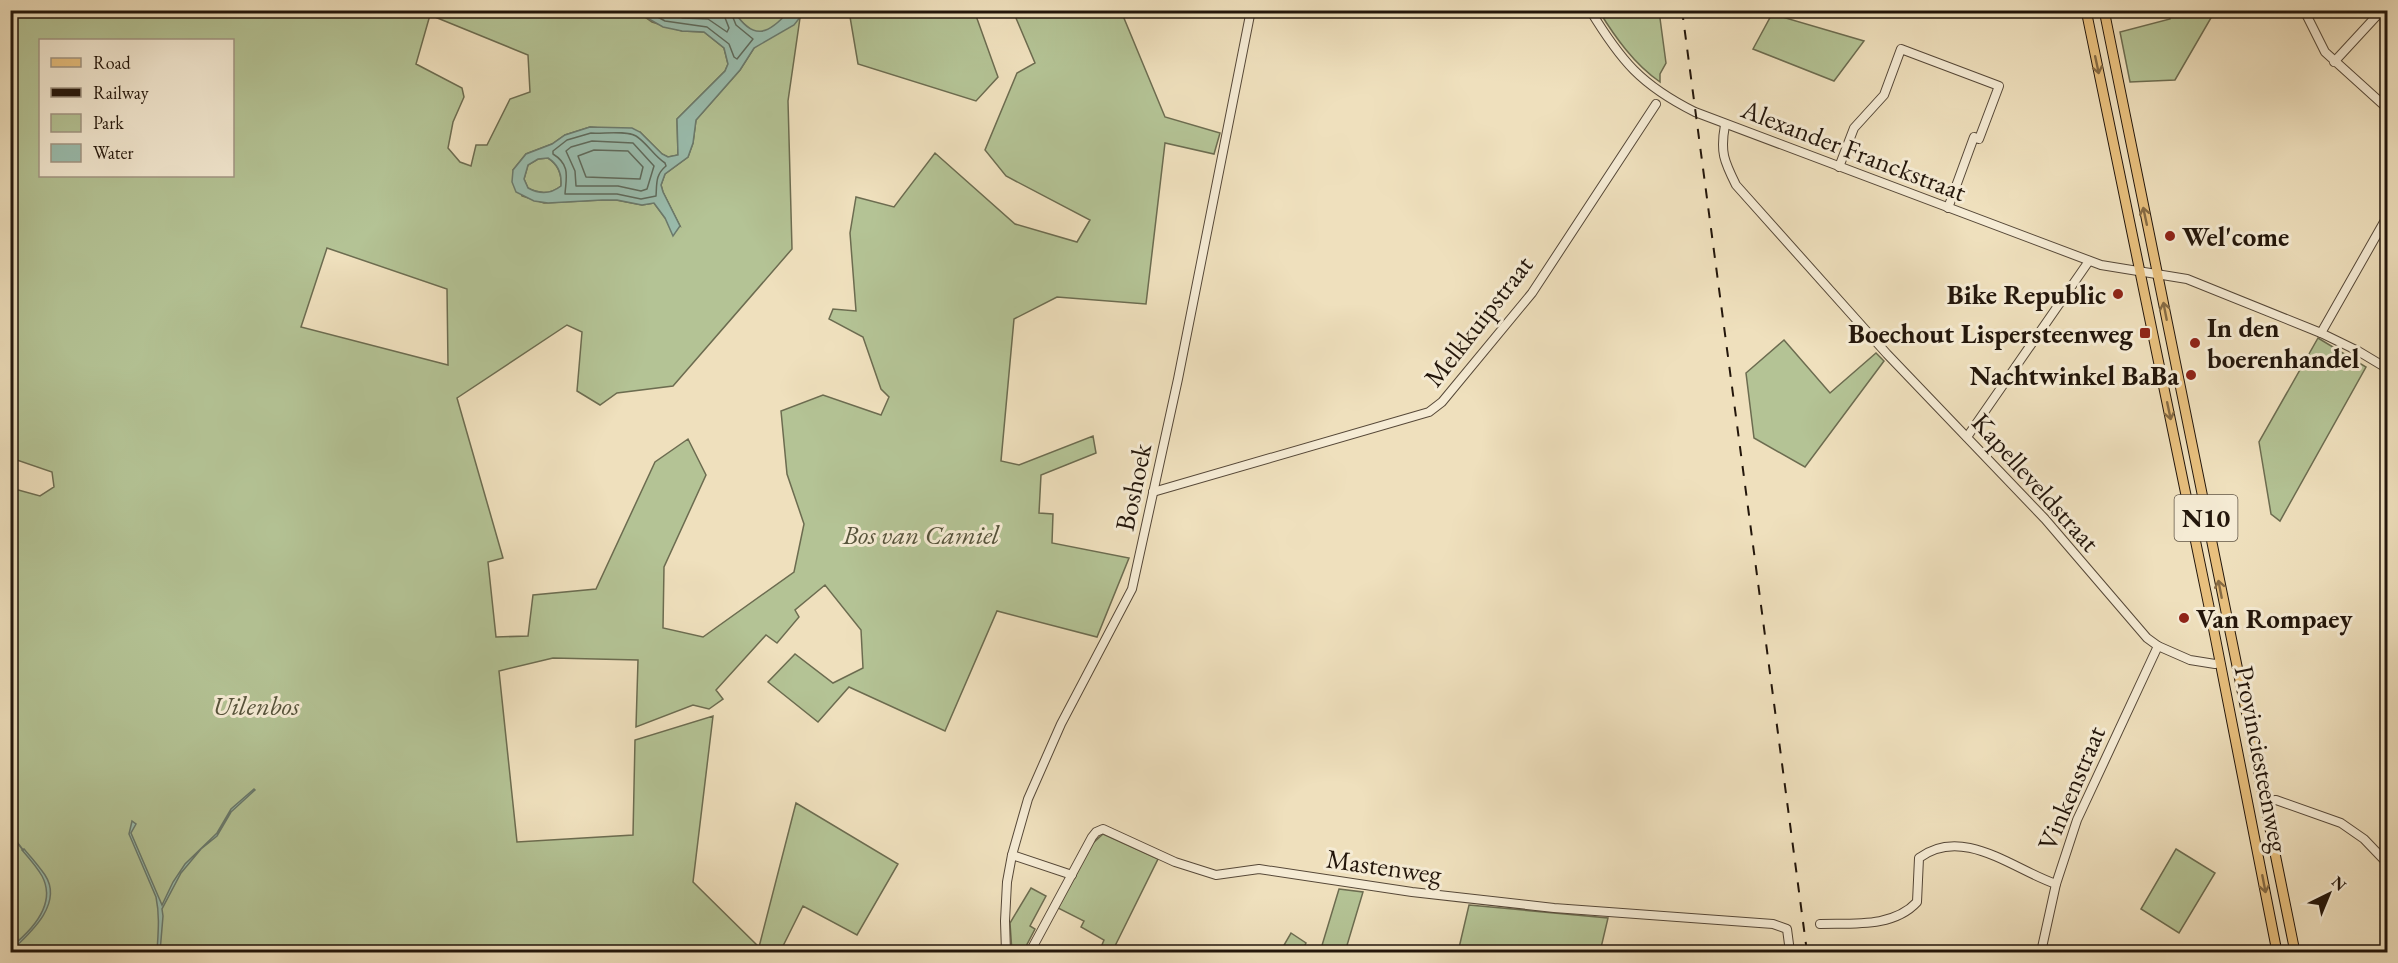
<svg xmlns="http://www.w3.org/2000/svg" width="2398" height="963" font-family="'EB Garamond',serif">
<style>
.green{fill:#b4c395;stroke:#6c6c50;stroke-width:1.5;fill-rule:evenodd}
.water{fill:#9abdae;stroke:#6a7a6d;stroke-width:1.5;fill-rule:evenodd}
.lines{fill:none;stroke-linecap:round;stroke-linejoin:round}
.shore{stroke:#5e6a5c;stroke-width:1.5}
.stream{stroke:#6a7a6d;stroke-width:2}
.minor-casing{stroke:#564838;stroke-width:10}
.major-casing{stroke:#23160b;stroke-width:11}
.minor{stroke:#f5ebd4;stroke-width:8}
.major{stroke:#e8c07e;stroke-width:9}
.rail{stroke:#23160b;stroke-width:2;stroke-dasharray:10 10;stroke-linecap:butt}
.oneway{stroke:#866b44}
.poi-dot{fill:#8f2418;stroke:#f5ebd4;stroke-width:2}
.labels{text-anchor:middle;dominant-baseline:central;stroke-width:6;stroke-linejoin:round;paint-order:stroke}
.shield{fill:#f5ebd4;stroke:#625647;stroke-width:1.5}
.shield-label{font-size:26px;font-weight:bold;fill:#23160b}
.street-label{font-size:27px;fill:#23160b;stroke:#f5ebd4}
.poi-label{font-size:27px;font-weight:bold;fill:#23160b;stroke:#f5ebd4;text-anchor:start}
.park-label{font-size:27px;font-style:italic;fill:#56533b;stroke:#f5ebd4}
</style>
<rect width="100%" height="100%" fill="#efe0bd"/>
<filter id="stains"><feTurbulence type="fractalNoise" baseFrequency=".00333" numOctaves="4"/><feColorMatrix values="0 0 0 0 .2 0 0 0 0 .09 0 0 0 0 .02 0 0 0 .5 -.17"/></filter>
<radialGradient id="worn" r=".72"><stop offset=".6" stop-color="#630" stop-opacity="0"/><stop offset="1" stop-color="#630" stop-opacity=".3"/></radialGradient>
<g class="green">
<path d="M635 10 652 22 682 31 704 32 724 48 728 64 725 71 677 119 678 155 668 157 662 154 640 132 590 127 565 135 552 144 526 154 513 170 522 196 544 203 602 200H616L642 205 654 203 665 218 680 226 663 192 661 185 665 174 688 157 693 143 696 120 740 70 754 48 752 31 741 21 734 11H801L788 101 792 249 673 386 617 393 600 405 577 391 582 332 567 325 457 398 503 558 488 562 496 637 528 636 533 595 596 589 655 462 688 439 706 475 664 567 663 628 703 637 794 572 804 524 787 474 781 411 823 395 881 415 889 397 881 389 863 337 829 319 833 309 856 311 850 233 856 197 894 207 935 153 1015 224 1077 242 1090 220 1006 176 985 150 1017 73 1035 63 1013 11H1121L1165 117 1220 133 1214 154 1165 143 1146 304 1057 297 1014 319 1001 461 1019 465 1093 436 1096 453 1041 475 1039 513 1053 514 1052 543 1129 558 1097 637 997 611 945 731 849 687 818 722 768 682 795 654 833 683 863 668 861 630 825 585 795 610 799 617 777 643 766 635 716 690 723 699 709 709 693 705 636 727 638 660 553 658 499 671 517 842 633 835 635 740 713 716 693 882 759 947 796 803 898 864 857 935 803 906 780 952H11V488L40 496 54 487 52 472 11 458 10 11ZM430 15 528 55 530 92 510 99 487 145H476L471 166 460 162 448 148 453 122 464 97 462 88 416 64ZM40 40H232V176H40ZM327 248 447 289 448 365 301 327Z"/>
<polygon points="849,11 982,11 975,13 998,77 976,101 858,64"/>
<path d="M1599 11H1659L1666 63 1660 74V82C1634 64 1615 37 1599 11Z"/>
<polygon points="2169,11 2215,11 2175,80 2130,82 2120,32 2170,19"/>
<polygon points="1772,14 1864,41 1834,81 1753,49"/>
<path d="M548 158C559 165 562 174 561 186 551 194 539 194 528 188L524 179 528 165 538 159Z"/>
<polygon points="2318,338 2366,367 2280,521 2271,514 2259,442"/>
<polygon points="1784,340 1830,393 1876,353 1884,361 1805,467 1754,438 1746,373"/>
<polygon points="1103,834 1158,859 1112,952 1099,952 1104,940 1081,927 1084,921 1058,908 1092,844"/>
<polygon points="2176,849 2215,873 2179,933 2141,909"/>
<polygon points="1031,888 1046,896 1030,926 1035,929 1024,950 1012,952 1010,923"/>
<polygon points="1339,889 1363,892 1345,952 1320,952"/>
<polygon points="1469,905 1608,918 1600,952 1458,952"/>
<polygon points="1291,933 1306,943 1301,952 1280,952"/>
</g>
<g class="water">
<path d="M635 11H734C753 41 768 35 789 11H805L794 25 754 48 740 70 696 120 693 143 688 157 665 174 661 185 663 192 680 226 673 236 665 218 654 203 642 205 617 200H602L548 203 534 201 516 192 512 182 513 170 526 154 552 144 565 135 590 127 632 128 640 132 662 154 668 157 678 155 677 119 725 71 728 64 724 48 704 32 682 31 663 27ZM548 158C559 165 562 174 561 186 551 194 539 194 528 188L524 179 528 165 538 159Z"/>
<path d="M254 789 255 790 231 812 217 836 201 849 181 873 162 909 163 916 160 952H157C158 934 160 916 156 897L129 834 132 821 136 824 131 833 162 905 173 882 185 864 217 833 231 809Z"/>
<path d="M24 849C31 857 39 866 45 875 64 904 29 934 11 951V947C31 931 57 904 42 876 37 867 29 858 22 850Z"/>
</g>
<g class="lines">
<g class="shore">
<polyline points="645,10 665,21 707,27 729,44 734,57 737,59 753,39 736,25 730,10"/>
<polyline points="659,10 683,18 708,19 727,32 729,28 722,10"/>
<path d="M591 133C603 134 625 130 636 136 647 143 654 156 665 163L666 166C655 175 657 184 656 196L641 199 617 194H565C566 178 571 165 553 154V151L567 140Z"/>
<polygon points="592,141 633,143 654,166 647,189 641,191 618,186 576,186 575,171 566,151 571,147"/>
<polygon points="594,150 628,151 643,167 640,179 586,177 578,156"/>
</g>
<polyline class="stream" points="10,833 23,850"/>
<defs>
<g id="minor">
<path d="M1590 10C1621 61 1641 85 1695 112L2101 265 2187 279 2321 333 2358 351 2388 369"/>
<polyline points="2304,10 2325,52 2388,109"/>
<polyline points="2334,62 2382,10"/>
<path d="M1725 125C1720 152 1724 161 1736 185L1887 354 2045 519 2147 638 2158 646 2190 660 2215 664 2220 662"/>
<polyline points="1839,167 1854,128 1884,95 1901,49 1999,86 1979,139 1974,137 1948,208"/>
<polyline points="2321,333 2388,215"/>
<polyline points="1967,437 2089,261"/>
<polyline points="1153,492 1429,412 1442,402 1532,293 1656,104"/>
<polyline points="2263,801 2276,800 2341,823 2364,839 2388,864"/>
<polyline points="1012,855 1072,875"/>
<path d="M1820 924C1852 923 1893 928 1917 902L1919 858C1963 825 2014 870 2056 884"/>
<polyline points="1006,952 1005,921 1007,882 1012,855 1028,799 1061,724 1132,589 1178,379 1251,10"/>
<polyline points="1030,952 1092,837 1096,832 1103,829 1175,862 1216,875 1259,869 1412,892 1554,908 1773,924 1787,929 1790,952"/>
<polyline points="2041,952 2056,884 2077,820 2158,646"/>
</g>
<g id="major">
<polyline points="2086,10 2213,626 2277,952"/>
<polyline points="2104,10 2295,952"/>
</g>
</defs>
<use href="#minor" class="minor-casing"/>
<use href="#major" class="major-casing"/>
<use href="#minor" class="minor"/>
<use href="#major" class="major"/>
<polyline class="rail" points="1682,10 1807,952"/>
</g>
<defs><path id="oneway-shaft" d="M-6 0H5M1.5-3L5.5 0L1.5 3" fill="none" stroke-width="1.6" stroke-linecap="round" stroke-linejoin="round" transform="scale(1.5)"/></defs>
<g class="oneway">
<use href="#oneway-shaft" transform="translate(2097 65) rotate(78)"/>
<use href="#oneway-shaft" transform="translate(2145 216) rotate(-102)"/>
<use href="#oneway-shaft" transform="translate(2165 311) rotate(-101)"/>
<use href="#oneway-shaft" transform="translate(2169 411) rotate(78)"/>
<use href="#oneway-shaft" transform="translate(2220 589) rotate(-101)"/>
<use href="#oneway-shaft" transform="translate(2264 884) rotate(79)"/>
</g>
<g class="poi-dot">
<circle cx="2170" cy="236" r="6"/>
<circle cx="2118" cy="294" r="6"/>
<rect x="2139" y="327" width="12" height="12" rx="3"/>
<circle cx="2195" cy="343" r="6"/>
<circle cx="2191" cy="375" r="6"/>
<circle cx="2184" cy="618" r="6"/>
</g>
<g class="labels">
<rect class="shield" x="2174.5" y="495" width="63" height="46" rx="4.5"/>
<g class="shield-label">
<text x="2206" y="518">N10</text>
</g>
<g class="street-label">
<text transform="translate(1854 150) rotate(21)">Alexander Franckstraat</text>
<text transform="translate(1478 321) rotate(-52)">Melkkuipstraat</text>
<text transform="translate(2036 482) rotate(48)">Kapelleveldstraat</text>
<text transform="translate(1133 487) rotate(-78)">Boshoek</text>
<text transform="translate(2262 759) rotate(79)">Provinciesteenweg</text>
<text transform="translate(2071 788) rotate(-67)">Vinkenstraat</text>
<text transform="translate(1384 866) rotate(8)">Mastenweg</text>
</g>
<g class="poi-label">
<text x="2182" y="236">Wel'come</text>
<text x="2106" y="294" text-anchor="end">Bike Republic</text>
<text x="2207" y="327">In den<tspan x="2207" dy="31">boerenhandel</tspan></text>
<text x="2133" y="333" text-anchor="end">Boechout Lispersteenweg</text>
<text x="2179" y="375" text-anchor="end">Nachtwinkel BaBa</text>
<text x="2196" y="618">Van Rompaey</text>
</g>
<g class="park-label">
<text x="921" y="534">Bos van Camiel</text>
<text x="256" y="705">Uilenbos</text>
</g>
</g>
<rect width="2398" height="963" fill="none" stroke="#efe0bd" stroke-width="36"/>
<rect x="12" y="12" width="2374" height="939" fill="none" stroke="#23160b" stroke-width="3"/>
<rect x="18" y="18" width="2362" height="927" fill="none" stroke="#23160b" stroke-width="1.5"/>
<rect x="39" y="39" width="195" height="138" fill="#f5ebd4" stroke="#a19684" stroke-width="1.5"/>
<rect x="51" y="58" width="30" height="9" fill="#e8c07e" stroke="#a19684" stroke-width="1.5"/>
<text x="93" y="69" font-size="18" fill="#23160b">Road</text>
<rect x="51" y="88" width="30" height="9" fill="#23160b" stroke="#a19684" stroke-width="1.5"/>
<text x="93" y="99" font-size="18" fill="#23160b">Railway</text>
<rect x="51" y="114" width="30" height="18" fill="#b4c395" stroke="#a19684" stroke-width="1.5"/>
<text x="93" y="129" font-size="18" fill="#23160b">Park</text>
<rect x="51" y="144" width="30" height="18" fill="#9abdae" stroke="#a19684" stroke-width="1.5"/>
<text x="93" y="159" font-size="18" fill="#23160b">Water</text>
<g transform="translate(2329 894) rotate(43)" stroke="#f5ebd4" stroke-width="4.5" paint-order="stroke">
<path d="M0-4.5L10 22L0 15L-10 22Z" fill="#23160b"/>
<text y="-9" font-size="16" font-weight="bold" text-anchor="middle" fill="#23160b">N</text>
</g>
<rect width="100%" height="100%" filter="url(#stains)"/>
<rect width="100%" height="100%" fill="url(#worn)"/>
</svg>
